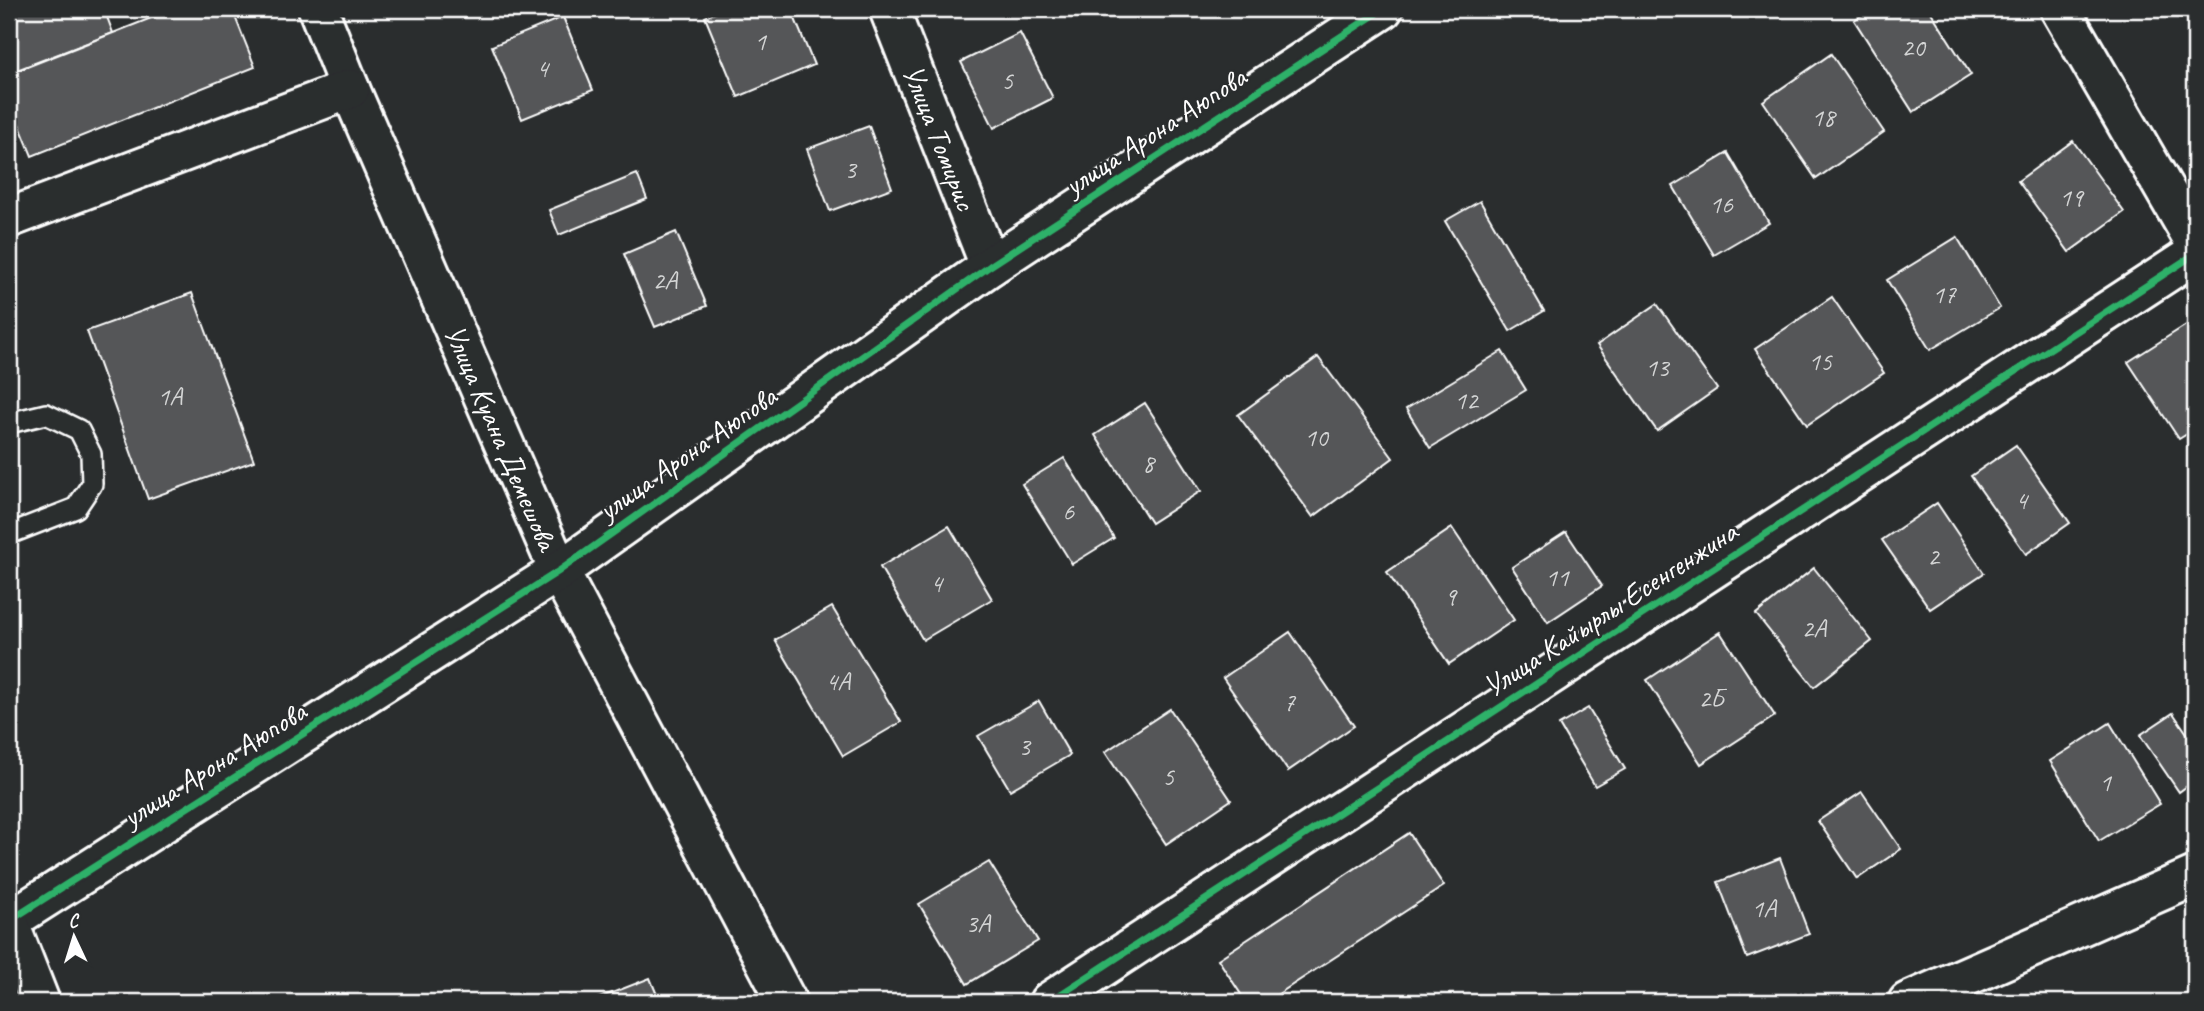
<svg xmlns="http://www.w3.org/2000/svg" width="2204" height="1011" font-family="Caveat,sans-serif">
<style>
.building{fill:#555758;stroke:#fff;stroke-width:2}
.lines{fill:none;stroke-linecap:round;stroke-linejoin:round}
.service-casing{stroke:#fff;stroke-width:24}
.minor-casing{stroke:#fff;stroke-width:44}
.secondary-casing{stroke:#fff;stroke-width:44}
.service{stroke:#2a2d2e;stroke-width:19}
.minor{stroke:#2a2d2e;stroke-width:38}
.secondary{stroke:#2a2d2e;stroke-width:38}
.cycleway-casing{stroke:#2a2d2e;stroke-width:11}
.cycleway{stroke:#2db169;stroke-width:7}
.labels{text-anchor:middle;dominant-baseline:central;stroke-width:5;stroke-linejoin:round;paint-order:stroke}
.number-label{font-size:26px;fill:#d4d5d5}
.street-label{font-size:30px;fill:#fff;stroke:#2a2d2e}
</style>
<rect width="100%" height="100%" fill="#2a2d2e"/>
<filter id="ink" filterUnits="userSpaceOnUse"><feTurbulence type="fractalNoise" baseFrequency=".0143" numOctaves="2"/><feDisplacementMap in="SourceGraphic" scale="14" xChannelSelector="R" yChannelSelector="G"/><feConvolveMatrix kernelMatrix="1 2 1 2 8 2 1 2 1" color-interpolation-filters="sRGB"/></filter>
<g filter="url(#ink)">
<g class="building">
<polygon points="9,9 104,9 113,33 9,73"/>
<polygon points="174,9 232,9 255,67 32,156 9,99 9,74"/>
<polygon points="724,9 791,9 814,65 738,97 705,17"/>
<polygon points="1872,9 1929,9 1971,75 1913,112 1854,20"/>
<polygon points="563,17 593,90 522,119 492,46"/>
<polygon points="1020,33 1053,98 994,128 961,62"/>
<polygon points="1831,54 1884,132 1816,179 1763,101"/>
<polygon points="869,126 892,188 830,211 807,149"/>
<polygon points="2073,141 2124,212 2069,252 2018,181"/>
<polygon points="1728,153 1769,223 1714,255 1673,186"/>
<polygon points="637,174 647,199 559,235 549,210"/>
<polygon points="1480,201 1544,311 1510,331 1445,221"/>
<polygon points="676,232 707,306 655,327 624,254"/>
<polygon points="1957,237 2000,308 1930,350 1887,280"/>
<polygon points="192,293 254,461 148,499 87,331"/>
<polygon points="1832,297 1884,373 1807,425 1755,349"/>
<polygon points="1657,304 1717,389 1657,431 1597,345"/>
<polygon points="2194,320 2195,429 2179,439 2128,362"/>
<polygon points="1502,351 1526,390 1430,448 1406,409"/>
<polygon points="1318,357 1393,458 1313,517 1238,415"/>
<polygon points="1145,403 1201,491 1151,523 1095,435"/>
<polygon points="2016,445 2070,523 2026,554 1971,476"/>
<polygon points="1064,458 1114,538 1072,564 1022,484"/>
<polygon points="1937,503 1984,573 1930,609 1882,540"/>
<polygon points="949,526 992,599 923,640 880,567"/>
<polygon points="1452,528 1514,620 1449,664 1387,572"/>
<polygon points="1566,532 1602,586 1548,622 1512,567"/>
<polygon points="1814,568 1872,641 1814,687 1756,614"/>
<polygon points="832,607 901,722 843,756 775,640"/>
<polygon points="1290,632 1354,726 1288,771 1223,678"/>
<polygon points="1720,632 1775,716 1701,764 1647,680"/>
<polygon points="1039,701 1070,755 1010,790 978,736"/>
<polygon points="1588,708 1625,769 1595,786 1559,725"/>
<polygon points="1170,709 1231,800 1166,844 1105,752"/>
<polygon points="2173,713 2195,745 2195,780 2179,792 2140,735"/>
<polygon points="2110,723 2160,804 2099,841 2050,761"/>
<polygon points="1862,792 1901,849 1857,879 1818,821"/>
<polygon points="1409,833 1444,886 1266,1002 1246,1002 1218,959"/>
<polygon points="1780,858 1809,934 1747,958 1718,882"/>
<polygon points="989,862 1038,941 967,984 919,904"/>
<polygon points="650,978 660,1002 595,1002 594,1000"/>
<polygon points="571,996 573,1002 555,1002"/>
</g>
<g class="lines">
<defs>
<polyline id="service" points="9,423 46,414 79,430 91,454 92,484 76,508 9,534"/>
<g id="minor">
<path id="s1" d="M318 9 350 89 559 571 787 1002"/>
<path id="s2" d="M889 9 990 266"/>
<polyline points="2060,9 2195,242"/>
<polyline points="9,218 350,89"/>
<polyline points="9,921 559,571 990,266 1383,9"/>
<polyline points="1049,1002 2195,254"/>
<polyline points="1908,1002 2195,876"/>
</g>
<polyline id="secondary" points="9,923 40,1002"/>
</defs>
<use href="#service" class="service-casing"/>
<use href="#minor" class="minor-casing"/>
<use href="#secondary" class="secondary-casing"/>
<use href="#service" class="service"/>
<use href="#minor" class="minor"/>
<use href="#secondary" class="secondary"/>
<defs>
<g id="cycleway">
<polyline points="9,921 559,571 990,266 1383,9"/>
<polyline points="1049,1002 2195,254"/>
</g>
</defs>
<use href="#cycleway" class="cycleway-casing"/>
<use href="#cycleway" class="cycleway"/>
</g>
</g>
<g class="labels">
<g class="number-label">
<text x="760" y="41">1</text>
<text x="1913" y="47">20</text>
<text x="542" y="68">4</text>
<text x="1007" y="80">5</text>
<text x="1823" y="117">18</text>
<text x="850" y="169">3</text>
<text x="2071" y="197">19</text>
<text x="1721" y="204">16</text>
<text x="665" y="280">2А</text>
<text x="1944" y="294">17</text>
<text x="1820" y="361">15</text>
<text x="1657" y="367">13</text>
<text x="170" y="396">1А</text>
<text x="1466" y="400">12</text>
<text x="1316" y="437">10</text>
<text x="1148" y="463">8</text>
<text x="2021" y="500">4</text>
<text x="1068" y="511">6</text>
<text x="1933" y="556">2</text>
<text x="1557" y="577">11</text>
<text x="936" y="583">4</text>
<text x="1450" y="596">9</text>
<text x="1814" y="628">2А</text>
<text x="838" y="681">4А</text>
<text x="1711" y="698">2Б</text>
<text x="1289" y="702">7</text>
<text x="1024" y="746">3</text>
<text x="1168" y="776">5</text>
<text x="2105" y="782">1</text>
<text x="1764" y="908">1А</text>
<text x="978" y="923">3А</text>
</g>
<g class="street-label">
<text transform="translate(1155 131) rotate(-33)">улица Арона Аюпова</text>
<text stroke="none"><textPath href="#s2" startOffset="138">Улица Томирис</textPath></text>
<text stroke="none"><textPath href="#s1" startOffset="466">Улица Куана Демешова</textPath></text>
<text transform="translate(687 453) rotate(-35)">улица Арона Аюпова</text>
<text transform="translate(1610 609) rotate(-33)">Улица Кайырлы Есенгенжина</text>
<text transform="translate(214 764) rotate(-32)">улица Арона Аюпова</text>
</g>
</g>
<rect width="2204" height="1011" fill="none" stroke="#2a2d2e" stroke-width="35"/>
<rect x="18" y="18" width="2169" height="976" fill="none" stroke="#fff" stroke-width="2.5" filter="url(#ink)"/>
<g transform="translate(74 937) rotate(356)" stroke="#2a2d2e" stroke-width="5" paint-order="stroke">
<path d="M0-5L12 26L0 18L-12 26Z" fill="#ffffff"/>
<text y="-10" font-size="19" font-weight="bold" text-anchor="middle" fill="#ffffff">С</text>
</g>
</svg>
